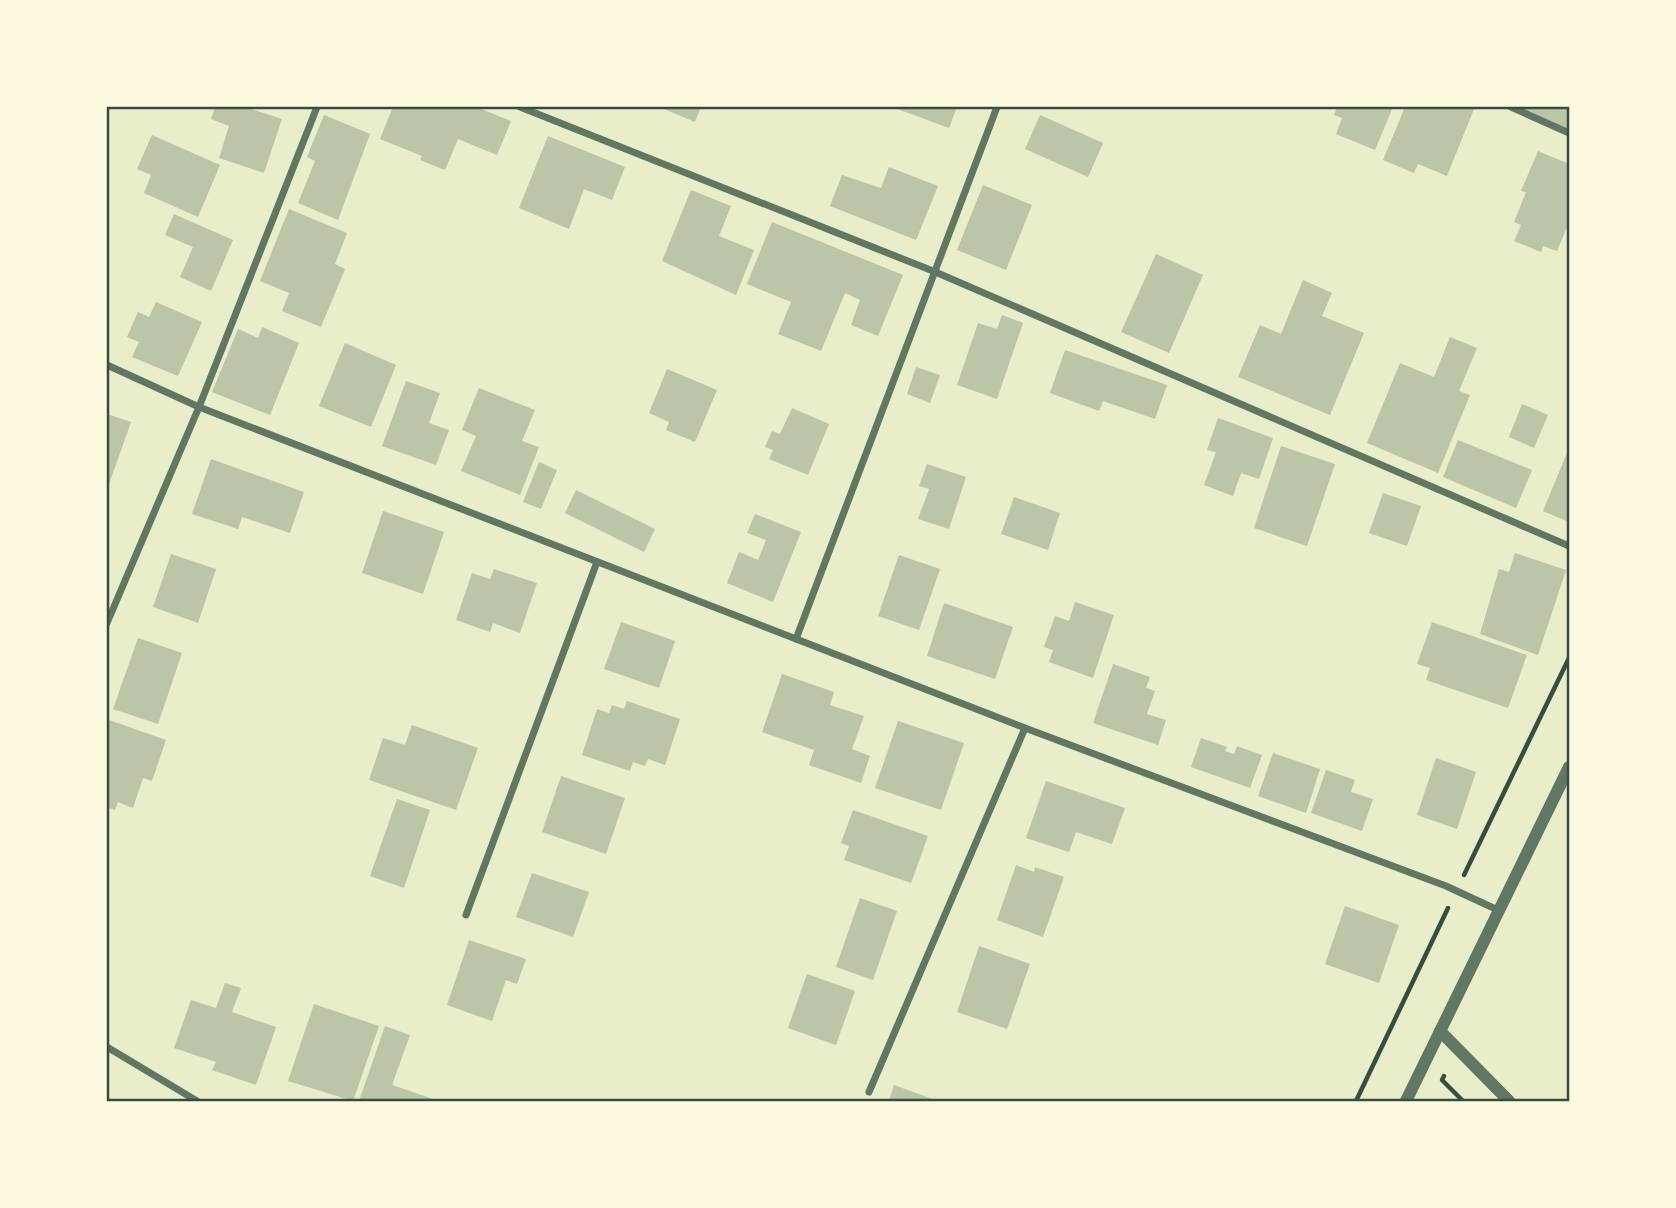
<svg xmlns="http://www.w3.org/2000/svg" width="1676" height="1208" font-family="Commissioner,sans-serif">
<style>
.building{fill:#bcc5a7}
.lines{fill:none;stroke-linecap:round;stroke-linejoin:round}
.path{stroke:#344e41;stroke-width:4.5}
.minor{stroke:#617663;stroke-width:7}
.tertiary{stroke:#617663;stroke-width:12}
.neatline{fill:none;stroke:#344e41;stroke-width:2.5}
</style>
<rect width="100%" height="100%" fill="#e9edc9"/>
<g class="building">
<polygon points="215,107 245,107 282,119 264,173 219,158 229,126 211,119"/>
<polygon points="393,107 476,107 511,121 497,155 458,139 445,170 420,160 422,156 380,139"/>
<polygon points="659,107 701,107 695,122"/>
<polygon points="892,107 957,107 949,128"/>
<polygon points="1337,107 1393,107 1375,150 1336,134 1342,118 1334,115"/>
<polygon points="1405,107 1474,109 1447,176 1418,164 1414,173 1383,160"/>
<polygon points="1515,107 1569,107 1569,133"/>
<polygon points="324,115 370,134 338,220 298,203 315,161 307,157"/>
<polygon points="1040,115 1103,143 1088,177 1025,149"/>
<polygon points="152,135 220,165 198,217 144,193 151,175 137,169"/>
<polygon points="548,136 625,167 612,200 584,189 569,229 519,208"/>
<polygon points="1538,151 1569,164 1569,222 1557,251 1543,246 1541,252 1514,241 1521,225 1514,222 1526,192 1521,191"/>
<polygon points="889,167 938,186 916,240 830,206 842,175 881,188"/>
<polygon points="983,185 1032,205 1006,270 957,250"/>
<polygon points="691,190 731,206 719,236 754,250 736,295 662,261"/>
<polygon points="289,209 347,233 335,264 345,269 321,327 282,311 289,293 260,281"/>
<polygon points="174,214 233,240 211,291 180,277 193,247 165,235"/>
<polygon points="772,222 903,275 878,336 851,325 860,300 845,293 821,351 778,334 791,302 747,284"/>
<polygon points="1156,254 1203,275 1169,353 1121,332"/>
<polygon points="1303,280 1332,293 1322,316 1364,333 1330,415 1238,377 1260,325 1281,334"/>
<polygon points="156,302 202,322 178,376 132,357 139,342 127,337 138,312 149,317"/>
<polygon points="1002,315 1023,323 997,399 957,385 978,323 997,329"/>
<polygon points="262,327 299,343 270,415 212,392 238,329 258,338"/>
<polygon points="1450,337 1477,348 1459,391 1470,395 1438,473 1367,443 1400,363 1434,377"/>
<polygon points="345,343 396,365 371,427 319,406"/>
<polygon points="1065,350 1167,385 1155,419 1103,401 1099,411 1050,393"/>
<polygon points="916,367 940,375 930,403 907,394"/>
<polygon points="667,369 717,390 695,442 666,430 669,422 649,413"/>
<polygon points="406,381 440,393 429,423 449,430 436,465 382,446"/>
<polygon points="479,388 535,410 522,441 539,447 520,495 461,471 476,436 462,430"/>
<polygon points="1522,404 1548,415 1534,448 1509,437"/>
<polygon points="792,408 829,424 808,475 769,459 773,450 765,447 772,431 780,434"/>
<polygon points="107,414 131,422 107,490"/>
<polygon points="1218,418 1273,438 1259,479 1241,473 1233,496 1204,485 1216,452 1207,450"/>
<polygon points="1458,440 1532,470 1516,508 1443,477"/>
<polygon points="1281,446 1335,464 1307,546 1254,528"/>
<polygon points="1569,448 1569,522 1543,511"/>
<polygon points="211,459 304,492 290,533 242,517 238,529 192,514"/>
<polygon points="539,462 557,470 541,509 523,502"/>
<polygon points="927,464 966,477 949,529 918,519 929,489 919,486"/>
<polygon points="576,490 655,529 644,552 565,513"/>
<polygon points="1383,493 1421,506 1407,546 1369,533"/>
<polygon points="1014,497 1060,513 1048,550 1001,534"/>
<polygon points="383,511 444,532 423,594 362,573"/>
<polygon points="755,514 801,532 773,602 727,583 739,552 758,560 766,540 747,533"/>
<polygon points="1515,553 1566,570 1538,655 1480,634 1499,569 1509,572"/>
<polygon points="171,554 216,569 198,623 153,607"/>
<polygon points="899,555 940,569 919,630 878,616"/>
<polygon points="494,569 537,583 520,633 493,623 490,632 456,620 472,573 490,579"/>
<polygon points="1075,602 1114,615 1093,678 1049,662 1053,650 1044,647 1055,616 1069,621"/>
<polygon points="944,603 1013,627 995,679 927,656"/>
<polygon points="621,622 675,641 659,688 604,669"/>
<polygon points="1432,622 1527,655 1508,708 1426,680 1430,668 1417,664"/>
<polygon points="138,638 182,653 158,724 113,709"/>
<polygon points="1113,664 1150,677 1146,688 1155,691 1147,714 1166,720 1158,745 1093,723"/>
<polygon points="782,674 834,692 830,705 864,716 852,749 870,756 861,783 809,765 814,750 762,732"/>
<polygon points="627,701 680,719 665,765 648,759 645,766 633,762 630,771 582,755 597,709 609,713 612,705 624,709"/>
<polygon points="109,720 166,740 152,781 143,778 133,808 118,802 115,810 107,807"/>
<polygon points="898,721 964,743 941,810 875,788"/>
<polygon points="412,725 478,748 456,810 369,780 383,738 405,745"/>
<polygon points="1201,738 1227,747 1225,751 1234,754 1237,746 1262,755 1250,788 1191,767"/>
<polygon points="1273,753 1320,769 1306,813 1258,796"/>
<polygon points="1436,758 1476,772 1457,829 1417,815"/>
<polygon points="1326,770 1355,780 1351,792 1373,799 1362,831 1311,813"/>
<polygon points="561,776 625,798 606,854 542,832"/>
<polygon points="1046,781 1125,808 1112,844 1076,832 1069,852 1026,838"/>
<polygon points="397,799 430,810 404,888 370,876"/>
<polygon points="853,810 928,836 911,883 844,860 849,846 841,843"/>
<polygon points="1016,865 1034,872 1035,867 1064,877 1043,937 997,920"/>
<polygon points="532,873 589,892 573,937 516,917"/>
<polygon points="860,898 897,911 873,980 836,967"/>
<polygon points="1345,906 1399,925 1379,983 1325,964"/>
<polygon points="469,940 526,959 517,984 506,980 492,1021 447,1005"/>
<polygon points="979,946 1030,964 1007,1029 957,1012"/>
<polygon points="807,974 855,991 836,1045 788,1028"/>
<polygon points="225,983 241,988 232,1012 276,1027 256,1085 212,1070 216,1062 174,1048 191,1000 216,1008"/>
<polygon points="314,1004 379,1026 353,1101 288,1081"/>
<polygon points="385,1026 410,1035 392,1085 439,1101 359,1101"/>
<polygon points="894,1085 938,1101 889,1101"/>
</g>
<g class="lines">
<g class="path">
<polyline points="1464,875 1569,658"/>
<polyline points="1444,1076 1442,1080 1463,1101"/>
<polyline points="1356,1101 1448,908"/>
</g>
<g class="minor">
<polyline points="520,107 933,271 1569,546"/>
<polyline points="1511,107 1569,133"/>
<polyline points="107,365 199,407 1025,728 1446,886 1500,911"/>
<polyline points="107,623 199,407 317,107"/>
<polyline points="796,639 997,107"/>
<polyline points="466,915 597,562"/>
<polyline points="107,1047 197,1101"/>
<polyline points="869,1092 1025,728"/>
</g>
<g class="tertiary">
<polyline points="1440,1031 1509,1101"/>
<polyline points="1406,1101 1569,767"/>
</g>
</g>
<rect width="1676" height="1208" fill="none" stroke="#fefae0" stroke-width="217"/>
<rect x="108" y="108" width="1460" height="992" class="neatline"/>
</svg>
